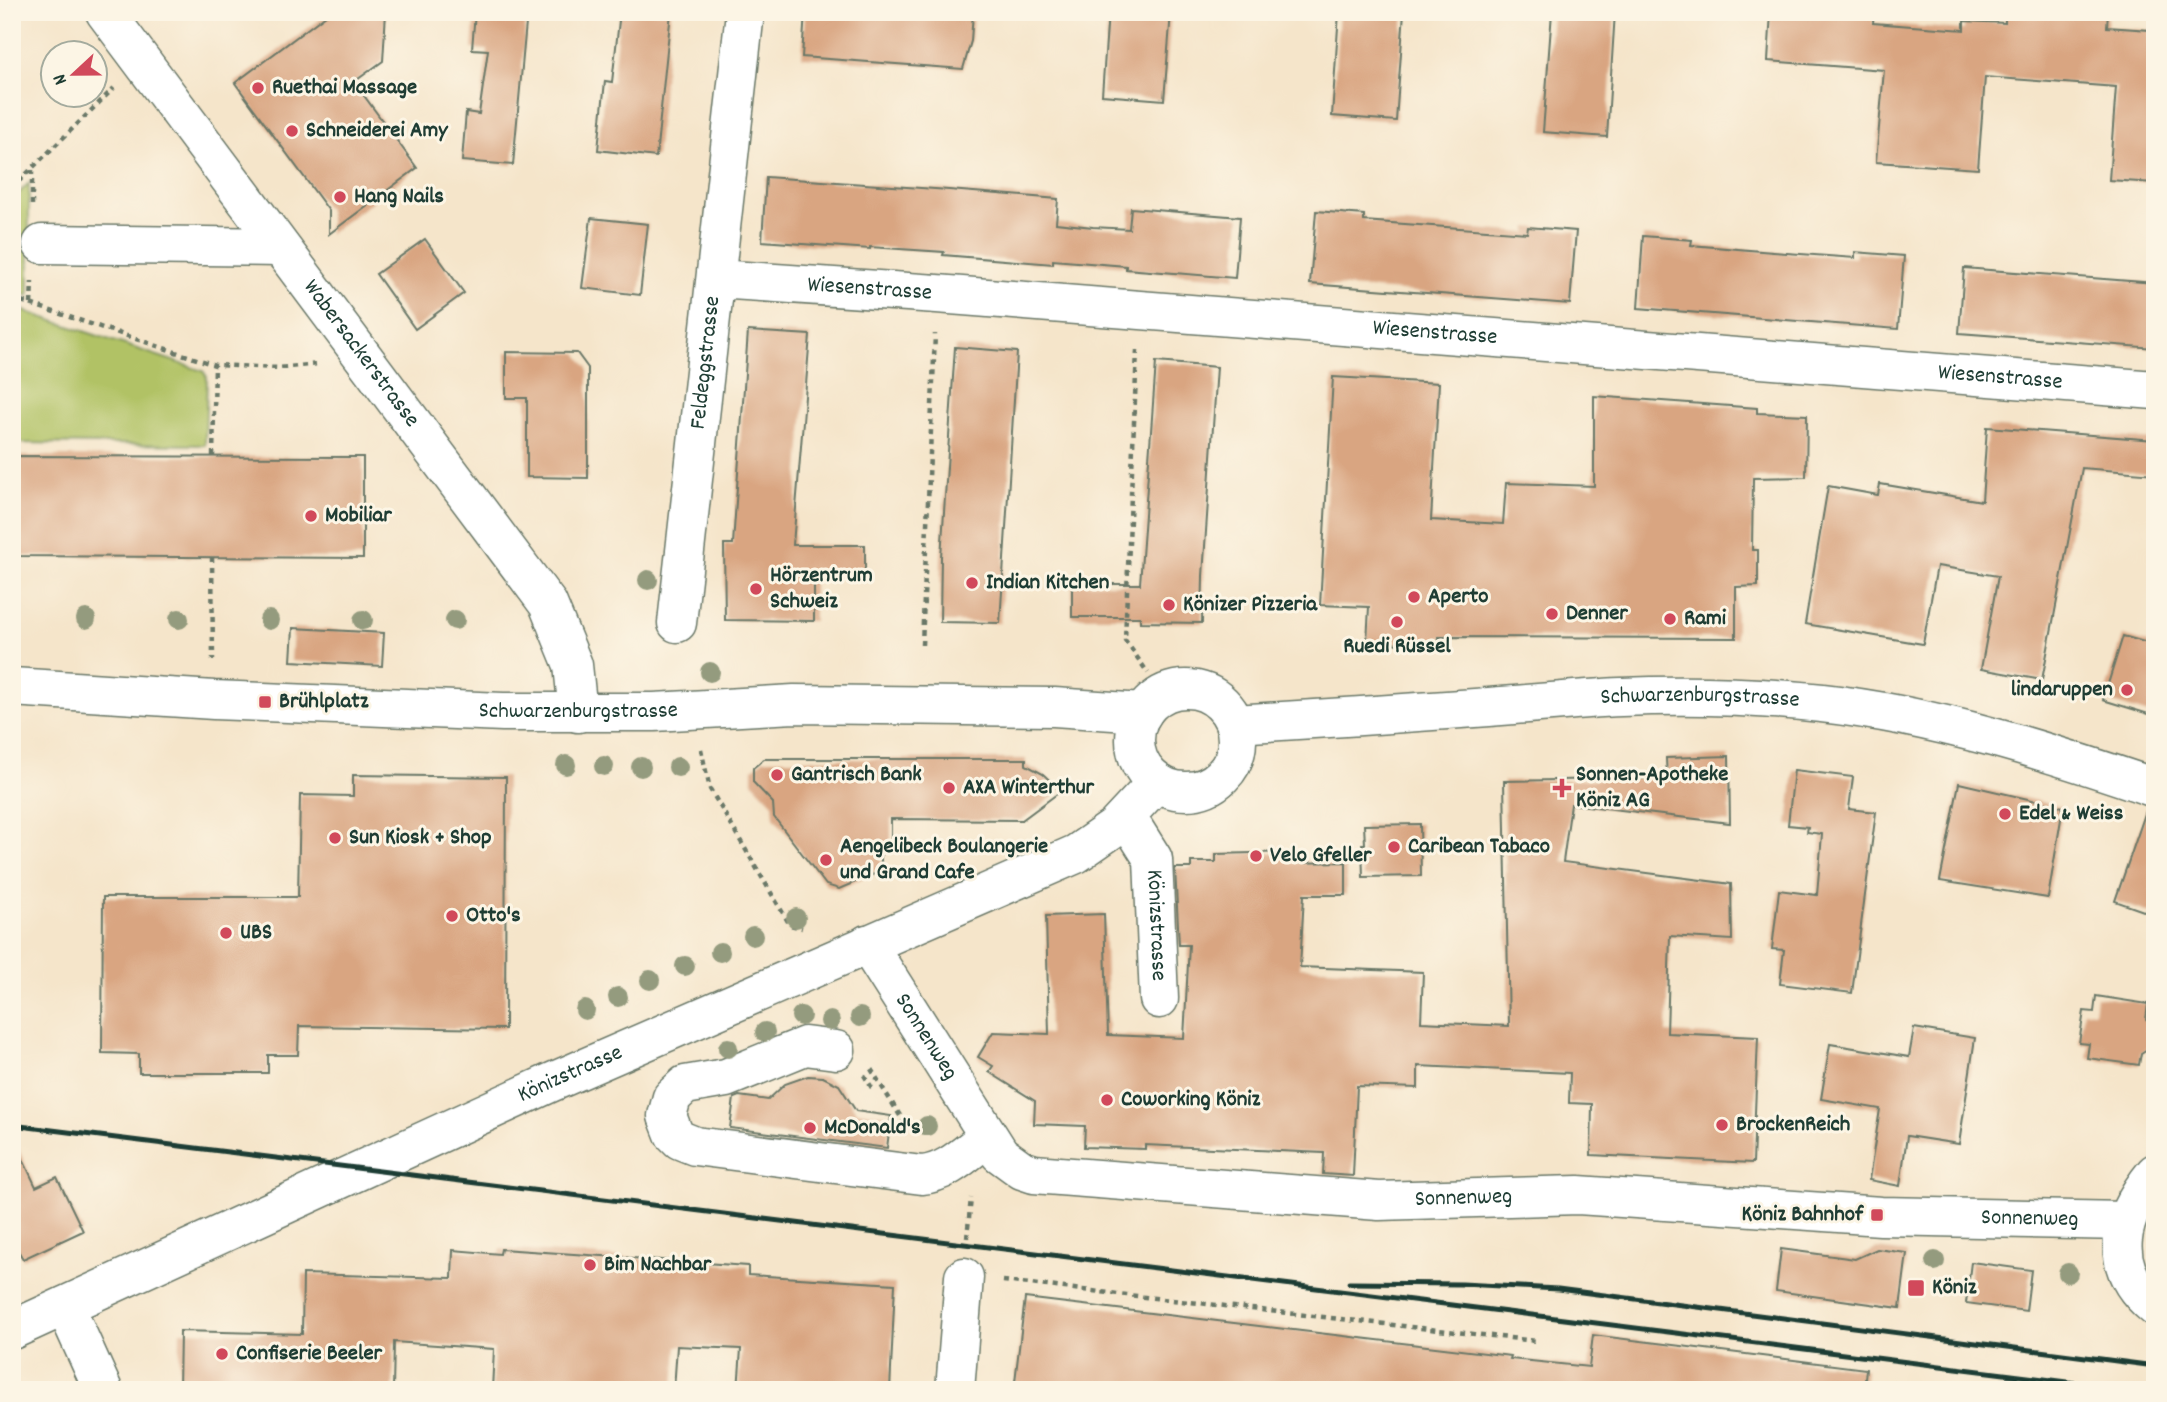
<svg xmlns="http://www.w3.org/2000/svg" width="2167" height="1402" font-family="Dekko,sans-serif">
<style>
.grass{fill:#b1c265;stroke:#68804c;stroke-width:2}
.building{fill:#d9a581}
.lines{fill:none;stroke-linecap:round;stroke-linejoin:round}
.minor-casing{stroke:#6a7868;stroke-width:41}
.major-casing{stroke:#6a7868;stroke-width:41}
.path{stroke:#6a7868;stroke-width:4.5;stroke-dasharray:5 5;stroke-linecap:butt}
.minor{stroke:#fff;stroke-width:38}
.major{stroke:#fff;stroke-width:38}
.rail{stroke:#1f3d34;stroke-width:5}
.tree{fill:#949b7e}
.poi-dot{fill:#d1495b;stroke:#fcf5e5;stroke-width:2.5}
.labels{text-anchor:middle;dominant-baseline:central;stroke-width:6;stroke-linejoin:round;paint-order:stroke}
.poi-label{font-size:23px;font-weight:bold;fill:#1f3d34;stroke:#fcf5e5;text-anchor:start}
.street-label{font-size:23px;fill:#1f3d34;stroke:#fcf5e5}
</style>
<rect width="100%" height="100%" fill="#fcf5e5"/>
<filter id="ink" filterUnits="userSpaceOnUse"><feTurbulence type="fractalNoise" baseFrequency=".0143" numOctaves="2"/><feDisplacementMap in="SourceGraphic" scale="14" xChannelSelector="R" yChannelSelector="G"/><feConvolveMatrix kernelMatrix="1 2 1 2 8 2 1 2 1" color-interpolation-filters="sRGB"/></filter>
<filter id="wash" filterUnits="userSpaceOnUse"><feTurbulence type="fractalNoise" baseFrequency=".00686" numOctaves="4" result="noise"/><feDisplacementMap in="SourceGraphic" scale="28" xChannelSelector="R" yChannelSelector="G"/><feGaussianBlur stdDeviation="1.57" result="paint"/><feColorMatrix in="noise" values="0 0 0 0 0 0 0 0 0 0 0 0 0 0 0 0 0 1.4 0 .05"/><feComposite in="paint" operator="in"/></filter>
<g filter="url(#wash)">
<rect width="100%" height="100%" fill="#f5e5ca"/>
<g class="grass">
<polygon points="29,183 29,296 12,290 12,200"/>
<polygon points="12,307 203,371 207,377 205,445 12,443"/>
</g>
<g id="blocks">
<g class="building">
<polygon points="330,12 386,12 383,61 354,82 417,168 329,234 329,211 235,83"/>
<polygon points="475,12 527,12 513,165 462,161 466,112 479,114 488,50 472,49"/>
<polygon points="620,12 671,12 656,157 598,150 605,81 612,82"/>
<polygon points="805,12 973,12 971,41 963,69 802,57"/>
<polygon points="1108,12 1171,12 1164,100 1102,95"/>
<polygon points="1339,12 1404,12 1396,121 1332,116"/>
<polygon points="1552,12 1615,12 1607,137 1543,132"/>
<polygon points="1771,12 1874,12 1873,23 1964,30 1964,21 2005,23 2005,12 2108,12 2107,27 2150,30 2149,45 2155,45 2155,183 2109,180 2116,87 1985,77 1978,169 1876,162 1884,70 1768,61"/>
<polygon points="766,177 949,190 1058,199 1056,223 1093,227 1129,229 1131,208 1240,217 1235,278 1126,269 1126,266 1053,260 1053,264 943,255 944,252 870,247 870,249 762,241"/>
<polygon points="1316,211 1364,215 1364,221 1446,227 1527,233 1528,227 1576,231 1570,304 1310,284"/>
<polygon points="591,218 648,224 640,295 582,288"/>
<polygon points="1643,236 1692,240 1691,245 1773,252 1855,258 1855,252 1904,256 1898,329 1638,308"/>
<polygon points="425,239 464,293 415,329 376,274"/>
<polygon points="1964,268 2155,283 2155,348 1959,333"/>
<polygon points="748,331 810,335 793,545 865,545 865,578 814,577 814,621 725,620 724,544 733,544"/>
<polygon points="955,347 1017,352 1000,623 940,622 941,557"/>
<polygon points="506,352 577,353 588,368 588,478 527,477 527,398 506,398"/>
<polygon points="1156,362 1217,367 1203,576 1202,623 1140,622 1140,617 1072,617 1072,584 1140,584"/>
<polygon points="1333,377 1439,383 1431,520 1503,524 1506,483 1594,486 1594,396 1757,408 1757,413 1807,415 1806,477 1753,478 1752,550 1758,550 1758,586 1736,587 1736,638 1439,637 1438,646 1367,642 1369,607 1320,605"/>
<polygon points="1987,427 2155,440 2155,474 2082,468 2042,680 1981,669 1998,576 1937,566 1923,644 1805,624 1828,486 1878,495 1880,484 1982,501"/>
<polygon points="12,456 363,457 363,558 12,556"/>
<polygon points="293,628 384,633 382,666 291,661"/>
<polygon points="2123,636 2155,645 2155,716 2103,700"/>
<polygon points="1729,756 1730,823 1571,804 1563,862 1731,884 1732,940 1670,936 1667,1033 1758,1037 1753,1163 1591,1155 1592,1104 1569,1103 1570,1073 1418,1066 1418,1088 1357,1086 1353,1176 1323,1174 1324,1153 1145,1145 1145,1149 1084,1147 1085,1126 1034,1124 1035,1101 989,1072 993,1066 978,1057 993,1032 1049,1034 1046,916 1104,914 1108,1035 1184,1038 1189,945 1179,945 1175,868 1191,868 1191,862 1216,862 1216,854 1291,852 1291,863 1346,862 1346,895 1304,895 1300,967 1423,972 1421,1022 1509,1026 1504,781 1667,778 1666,758"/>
<polygon points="764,759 1026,759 1026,765 1043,774 1061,791 1022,820 891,819 891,850 881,850 881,871 839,889 826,885 774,817 773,803 753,782 753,768"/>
<polygon points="1794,770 1853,777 1849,809 1876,812 1852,993 1780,984 1784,950 1772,949 1779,890 1817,895 1822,834 1807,832 1808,827 1788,825"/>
<polygon points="353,775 506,777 505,1029 299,1026 298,1055 268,1055 268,1073 139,1073 139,1054 102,1053 103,897 298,897 300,795 353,796"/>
<polygon points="1959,783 2063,807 2048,898 1940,881"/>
<polygon points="2147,808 2155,809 2155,915 2115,901"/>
<polygon points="1420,824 1421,876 1363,877 1362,844 1365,844 1364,825"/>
<polygon points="2096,996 2148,1004 2146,1020 2155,1030 2155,1044 2141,1053 2139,1065 2087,1058 2089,1044 2079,1043 2084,1011 2094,1012"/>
<polygon points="1914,1028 1975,1038 1959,1144 1907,1136 1900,1186 1869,1180 1880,1109 1821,1099 1830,1044 1909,1057"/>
<polygon points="808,1076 823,1077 839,1085 856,1111 891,1116 887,1148 730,1128 734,1098 739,1096 768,1100 785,1084"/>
<polygon points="12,1136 36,1187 57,1177 83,1231 23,1259 12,1240"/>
<polygon points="501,1249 748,1266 748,1275 895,1284 890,1390 738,1390 741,1349 677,1346 674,1390 492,1390 494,1349 394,1342 393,1390 179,1390 180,1331 302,1334 303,1274 452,1278 453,1250 500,1254"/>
<polygon points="1781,1249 1855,1259 1877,1249 1907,1253 1900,1308 1776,1291"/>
<polygon points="1971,1262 2031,1270 2026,1311 1966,1303"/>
<polygon points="1025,1298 1511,1356 1510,1359 1589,1367 1593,1335 1866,1369 1864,1390 1014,1390"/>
</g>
</g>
</g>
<g filter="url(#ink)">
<use href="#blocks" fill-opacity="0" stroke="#6a7868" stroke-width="2"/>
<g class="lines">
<defs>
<g id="minor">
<path id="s1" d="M105 12 548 604 573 665 578 713"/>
<polyline points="42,244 280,247"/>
<path id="s2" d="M716 279 937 294 2155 390"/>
<path id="s3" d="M677 623 745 12"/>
<path id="s4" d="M1126 816 1153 859 1159 999"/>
<path id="s5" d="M867 944 1000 1154 1022 1170 1034 1174 1379 1201 1578 1195 1881 1216 2126 1221"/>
<path d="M836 1050 805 1046 726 1078 685 1085 672 1097 667 1116 674 1134 680 1140 695 1146 922 1175C948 1173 968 1151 988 1137"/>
<path d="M2155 1173C2119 1217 2105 1266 2155 1307"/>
<polyline points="65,1306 103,1390"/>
<polyline points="955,1390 964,1277"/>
</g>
<g id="major">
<path id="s6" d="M12 687 214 700 503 712H654L794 704 1054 707 1143 713"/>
<circle cx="1186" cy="740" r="51"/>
<path id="s7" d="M1235 724C1320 719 1404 713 1489 707 1533 704 1577 699 1621 697 1688 694 1755 696 1822 703 1937 716 2046 751 2155 788"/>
<path id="s8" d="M12 1330 550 1083 1076 854 1115 827 1157 782"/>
</g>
</defs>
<use href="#minor" class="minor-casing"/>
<use href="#major" class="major-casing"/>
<g class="path">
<polyline points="12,188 114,88"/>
<polyline points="32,205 32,169"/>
<polyline points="12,298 215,365 279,368 319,364"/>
<polyline points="31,304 32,281"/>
<polyline points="1137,350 1125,640 1148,673"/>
<polyline points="213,456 215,365"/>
<polyline points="212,557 213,660"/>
<polyline points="922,645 935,334"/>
<polyline points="701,749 710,789 790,925 802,928"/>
<polyline points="871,1069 904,1122 903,1132"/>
<polyline points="864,1075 872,1088"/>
<polyline points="967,1238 971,1198"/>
<polyline points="1003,1281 1536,1341"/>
</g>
<use href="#minor" class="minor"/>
<use href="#major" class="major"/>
<g class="rail">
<polyline points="12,1125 2132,1390"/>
<polyline points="1349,1283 1462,1284 1558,1289 2155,1366"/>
</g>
</g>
<g class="tree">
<circle cx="648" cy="580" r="10"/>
<circle cx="86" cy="619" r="10"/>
<circle cx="179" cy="619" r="10"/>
<circle cx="269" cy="620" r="10"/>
<circle cx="363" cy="620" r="10"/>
<circle cx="455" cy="620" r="10"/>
<circle cx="710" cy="672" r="10"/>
<circle cx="566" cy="765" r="10"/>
<circle cx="604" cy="766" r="10"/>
<circle cx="641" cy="767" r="10"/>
<circle cx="678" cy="767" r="10"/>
<circle cx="796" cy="918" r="10"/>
<circle cx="753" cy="936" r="10"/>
<circle cx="720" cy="952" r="10"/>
<circle cx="685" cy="966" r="10"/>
<circle cx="650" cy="980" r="10"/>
<circle cx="618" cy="997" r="10"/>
<circle cx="585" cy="1010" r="10"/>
<circle cx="801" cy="1016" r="10"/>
<circle cx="860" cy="1017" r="10"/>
<circle cx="830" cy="1021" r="10"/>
<circle cx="765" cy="1032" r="10"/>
<circle cx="728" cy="1048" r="10"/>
<circle cx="927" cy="1126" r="10"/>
<circle cx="1935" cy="1261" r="10"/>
<circle cx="2068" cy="1273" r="10"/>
</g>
</g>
<g class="poi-dot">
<circle cx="258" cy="88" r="7"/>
<circle cx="292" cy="131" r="7"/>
<circle cx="340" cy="197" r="7"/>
<circle cx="311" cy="516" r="7"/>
<circle cx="972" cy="583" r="7"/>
<circle cx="756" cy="589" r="7"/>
<circle cx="1414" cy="597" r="7"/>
<circle cx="1169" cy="605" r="7"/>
<circle cx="1552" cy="614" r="7"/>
<circle cx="1670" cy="619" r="7"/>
<circle cx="1397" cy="622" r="7"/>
<circle cx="2127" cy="690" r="7"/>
<rect x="258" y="695" width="14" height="14" rx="3.5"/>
<circle cx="777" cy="775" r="7"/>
<circle cx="949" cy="788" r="7"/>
<path d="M1558.5 777.5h7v7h7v7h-7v7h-7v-7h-7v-7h7z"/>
<circle cx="2005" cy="814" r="7"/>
<circle cx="335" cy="838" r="7"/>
<circle cx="1394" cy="847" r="7"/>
<circle cx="1256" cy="856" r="7"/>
<circle cx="826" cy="860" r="7"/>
<circle cx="452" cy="916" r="7"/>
<circle cx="226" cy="933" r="7"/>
<circle cx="1107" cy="1100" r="7"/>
<circle cx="1722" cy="1125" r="7"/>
<circle cx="810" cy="1128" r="7"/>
<rect x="1870" y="1208" width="14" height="14" rx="3.5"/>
<circle cx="590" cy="1265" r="7"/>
<rect x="1907" y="1279" width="18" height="18" rx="3.5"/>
<circle cx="222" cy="1354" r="7"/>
</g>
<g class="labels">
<g class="poi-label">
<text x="272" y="88">Ruethai Massage</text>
<text x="306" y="131">Schneiderei Amy</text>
<text x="354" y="197">Hang Nails</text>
<text x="325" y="516">Mobiliar</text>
<text x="770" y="576">Hörzentrum<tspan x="770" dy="26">Schweiz</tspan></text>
<text x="986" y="583">Indian Kitchen</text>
<text x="1428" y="597">Aperto</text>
<text x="1183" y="605">Könizer Pizzeria</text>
<text x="1566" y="614">Denner</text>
<text x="1684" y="619">Rami</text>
<text x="1397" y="647" text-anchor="middle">Ruedi Rüssel</text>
<text x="2113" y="690" text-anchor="end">lindaruppen</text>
<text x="279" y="702">Brühlplatz</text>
<text x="791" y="775">Gantrisch Bank</text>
<text x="1576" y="775">Sonnen-Apotheke<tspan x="1576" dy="26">Köniz AG</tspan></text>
<text x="963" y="788">AXA Winterthur</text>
<text x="2019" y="814">Edel &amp; Weiss</text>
<text x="349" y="838">Sun Kiosk + Shop</text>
<text x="840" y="847">Aengelibeck Boulangerie<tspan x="840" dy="26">und Grand Cafe</tspan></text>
<text x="1408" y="847">Caribean Tabaco</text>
<text x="1270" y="856">Velo Gfeller</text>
<text x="466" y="916">Otto's</text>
<text x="240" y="933">UBS</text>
<text x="1121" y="1100">Coworking Köniz</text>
<text x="1736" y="1125">BrockenReich</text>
<text x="824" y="1128">McDonald's</text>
<text x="1863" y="1215" text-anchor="end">Köniz Bahnhof</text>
<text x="604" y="1265">Bim Nachbar</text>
<text x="1932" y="1288">Köniz</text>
<text x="236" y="1354">Confiserie Beeler</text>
</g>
<g class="street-label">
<text stroke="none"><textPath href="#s2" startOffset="154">Wiesenstrasse</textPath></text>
<text stroke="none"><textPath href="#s2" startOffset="721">Wiesenstrasse</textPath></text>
<text stroke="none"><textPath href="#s1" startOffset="427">Wabersackerstrasse</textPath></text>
<text stroke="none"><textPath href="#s3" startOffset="262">Feldeggstrasse</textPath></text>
<text stroke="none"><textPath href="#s2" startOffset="1288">Wiesenstrasse</textPath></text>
<text stroke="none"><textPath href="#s7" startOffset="466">Schwarzenburgstrasse</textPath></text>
<text stroke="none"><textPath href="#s6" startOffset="567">Schwarzenburgstrasse</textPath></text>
<text stroke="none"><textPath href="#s4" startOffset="117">Könizstrasse</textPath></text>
<text stroke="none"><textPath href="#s5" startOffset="110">Sonnenweg</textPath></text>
<text stroke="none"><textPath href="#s8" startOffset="614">Könizstrasse</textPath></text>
<text stroke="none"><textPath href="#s5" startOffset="719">Sonnenweg</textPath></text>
<text stroke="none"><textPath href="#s5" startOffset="1286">Sonnenweg</textPath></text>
</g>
</g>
<rect width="2167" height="1402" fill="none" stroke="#fcf5e5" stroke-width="42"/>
<g transform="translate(74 74) rotate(248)"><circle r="33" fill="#fcf5e5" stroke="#a4ab9e" stroke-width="2"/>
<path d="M0-5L12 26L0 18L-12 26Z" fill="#d1495b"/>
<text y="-10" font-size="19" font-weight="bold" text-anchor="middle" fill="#1f3d34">N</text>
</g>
</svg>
